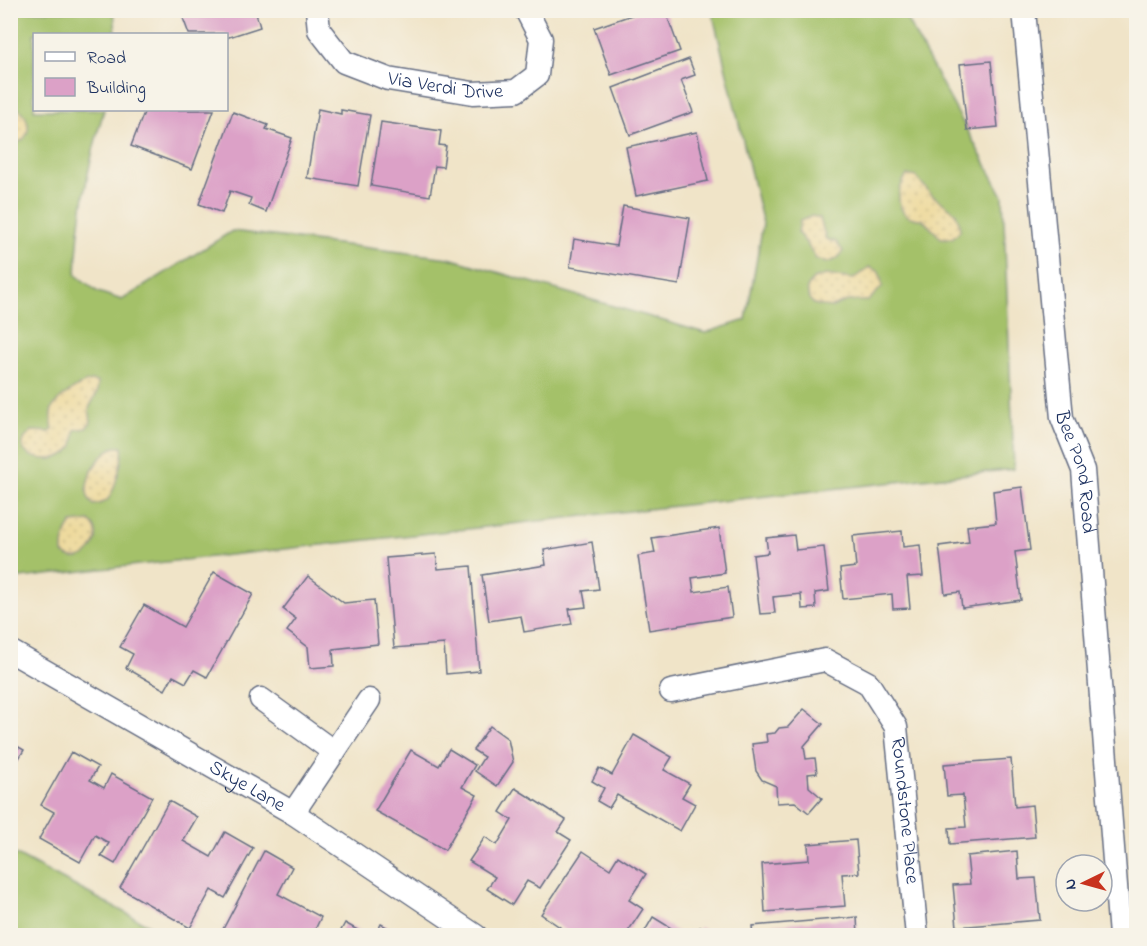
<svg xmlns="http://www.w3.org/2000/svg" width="1147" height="946" font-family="'Indie Flower',sans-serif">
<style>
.grass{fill:#a4c169;stroke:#607864;stroke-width:1.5}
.sand{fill:url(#sand-dots);stroke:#84847e;stroke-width:1.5}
.building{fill:#dca1c7}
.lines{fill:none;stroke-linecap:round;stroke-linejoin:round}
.minor-casing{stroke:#666e83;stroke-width:25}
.minor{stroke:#fff;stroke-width:22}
.labels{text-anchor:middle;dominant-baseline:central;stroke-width:6;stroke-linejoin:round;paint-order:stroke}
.street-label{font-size:20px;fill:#1b2f5e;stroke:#f7f3e8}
</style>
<defs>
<pattern id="sand-dots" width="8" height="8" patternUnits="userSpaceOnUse" patternTransform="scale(1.5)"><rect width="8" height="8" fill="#eeda9e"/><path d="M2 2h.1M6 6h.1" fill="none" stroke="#ccbb8a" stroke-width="1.8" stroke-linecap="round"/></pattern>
</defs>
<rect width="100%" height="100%" fill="#f7f3e8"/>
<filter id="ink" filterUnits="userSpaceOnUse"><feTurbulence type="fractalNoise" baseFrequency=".0167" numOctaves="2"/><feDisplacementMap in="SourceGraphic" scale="12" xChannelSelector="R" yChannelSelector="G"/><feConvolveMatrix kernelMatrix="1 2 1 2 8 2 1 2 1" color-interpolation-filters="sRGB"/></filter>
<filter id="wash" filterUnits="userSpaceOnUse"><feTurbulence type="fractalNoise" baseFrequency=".008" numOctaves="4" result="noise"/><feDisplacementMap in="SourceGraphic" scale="24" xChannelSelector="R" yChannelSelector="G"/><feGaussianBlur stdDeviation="1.35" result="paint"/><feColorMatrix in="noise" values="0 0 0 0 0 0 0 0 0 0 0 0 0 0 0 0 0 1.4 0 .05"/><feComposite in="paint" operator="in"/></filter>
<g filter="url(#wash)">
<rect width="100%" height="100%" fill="#f0e4c8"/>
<g class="grass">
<path d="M11 11H114L116 34H34V110H104C88 163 78 218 76 275L98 292 122 300 232 231 449 258 705 333 746 320 763 224 712 11H902L1003 196 1014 469 11 579Z"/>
<polygon points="10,852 11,852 167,935 11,935"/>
</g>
<g class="sand">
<path d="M13 106C32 113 35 142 11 144V107Z"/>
<path d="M907 175 916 177 932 195 955 212 959 222 960 231 952 238H941L922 219C895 219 894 192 907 175Z"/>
<polygon points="812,216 820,218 826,239 836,242 843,251 837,259 826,263 816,259 807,244 798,233 800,221"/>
<polygon points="869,267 878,271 881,277 882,287 868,301 847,301 832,307 823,306 814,304 809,299 807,288 813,279 826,275 853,279"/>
<path d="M91 381 98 382 97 393 89 408 91 422 86 428 75 430C74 436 75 444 71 449 55 470 1 455 32 431L50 432 53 429C52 423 49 416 52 409 56 399 80 383 91 381Z"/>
<path d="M115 447H122C124 456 114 493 108 499 105 503 99 504 94 505 75 490 98 453 115 447Z"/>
<path d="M89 521C109 535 84 572 63 553 62 541 65 532 72 523Z"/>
</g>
<g id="blocks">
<g class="building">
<polygon points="180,10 255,10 260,27 226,38 226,34 189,34"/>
<polygon points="646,10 665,10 680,51 611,75 594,28"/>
<polygon points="689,59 695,75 681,80 693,112 630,135 613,88"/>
<polygon points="991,61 998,127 967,130 960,64"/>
<polygon points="318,109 341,114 341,110 370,115 358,186 307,178"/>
<polygon points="145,110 214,110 192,169 131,146"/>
<polygon points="233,112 268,125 266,129 292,138 266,212 249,205 251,198 230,191 222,213 199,204"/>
<polygon points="381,122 441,131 439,145 446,146 443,167 435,166 430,196 371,186"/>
<polygon points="697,132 708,181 636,196 626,147"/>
<polygon points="623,206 690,218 679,285 570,267 574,239 616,246"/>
<polygon points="1022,487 1030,550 1015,552 1021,600 962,608 960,592 945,594 939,546 969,542 967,526 996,523 993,491"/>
<polygon points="719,528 725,573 692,578 694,592 728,587 732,617 649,630 638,556 655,553 652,538"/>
<polygon points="902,531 903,547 920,545 923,576 907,577 910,608 893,609 892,594 843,599 840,569 856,567 853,536"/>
<polygon points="794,535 796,550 824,547 829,591 815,593 816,608 802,609 801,594 773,597 775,613 760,614 753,555 768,553 766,538"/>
<polygon points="592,542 599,589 583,591 586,607 569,609 572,624 524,632 521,616 489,621 482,575 546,565 544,550"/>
<polygon points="436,554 438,569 471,566 479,671 446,674 444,644 394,648 386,558"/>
<polygon points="214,572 253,594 207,677 194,670 186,683 173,676 165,690 126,668 133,654 120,647 144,605 183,627"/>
<polygon points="308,576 344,603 374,600 378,644 333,649 334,666 310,668 308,647 287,631 296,619 283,609"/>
<polygon points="804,709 823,724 804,746 806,759 815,758 817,773 808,774 809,787 822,798 809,813 795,802 777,803 776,786 762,780 756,771 752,744 767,742 766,734 775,733 779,728 788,727"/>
<polygon points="490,726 508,739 513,762 497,786 475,771 484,757 473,750"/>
<polygon points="634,735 672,757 664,770 690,784 682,797 695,804 680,831 617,795 609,808 597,801 604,788 592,781 599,768 612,775"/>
<polygon points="10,742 24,750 10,773"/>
<polygon points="449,749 475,765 462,787 477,795 445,850 375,811 411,750 439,766"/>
<polygon points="71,752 98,767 90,780 104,788 111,774 152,797 115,864 101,856 109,843 95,835 80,862 39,839 54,812 41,805"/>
<polygon points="1011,759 1015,807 1032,805 1035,837 950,844 949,828 966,827 963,795 947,796 944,764"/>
<polygon points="515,788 566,820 558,832 571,840 540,888 527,881 512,905 487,889 495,877 469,861 485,837 497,845 512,820 500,812"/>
<polygon points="169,801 197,817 183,841 211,857 225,832 253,848 225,898 211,890 190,928 120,888"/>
<polygon points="856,840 859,873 842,874 845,906 765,912 762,864 809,860 808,844"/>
<polygon points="264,851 292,867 278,894 321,917 312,936 226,936 221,933"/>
<polygon points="583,851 610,869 618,856 646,874 629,900 643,909 625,936 573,936 541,914"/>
<polygon points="1017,851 1019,879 1036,878 1040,920 957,927 953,885 970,884 967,856"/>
<polygon points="653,917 684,936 642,936"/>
<polygon points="857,917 858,936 753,936 752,926"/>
<polygon points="345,923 368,936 338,936"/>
<polygon points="381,924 403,936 375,936"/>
<polygon points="700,927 714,936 695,936"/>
</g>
</g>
</g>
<g filter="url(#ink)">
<use href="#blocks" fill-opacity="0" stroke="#666e83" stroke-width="1.5"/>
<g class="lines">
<defs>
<g id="minor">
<path id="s1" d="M317 10 319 30 344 62 388 79 473 93 516 91 537 75 541 39 526 10"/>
<path id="s2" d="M1024 10 1062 418 1083 470 1120 936"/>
<path id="s3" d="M10 651 293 813 476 936"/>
<path id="s4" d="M671 691 825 660 868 683 896 727 917 936"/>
<polyline points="261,699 334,752"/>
<polyline points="293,813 369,700"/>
</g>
</defs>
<use href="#minor" class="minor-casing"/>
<use href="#minor" class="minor"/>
</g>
</g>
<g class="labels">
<g class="street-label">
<text stroke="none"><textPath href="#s1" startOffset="166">Via Verdi Drive</textPath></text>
<text stroke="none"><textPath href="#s2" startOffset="466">Bee Pond Road</textPath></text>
<text stroke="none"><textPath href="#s3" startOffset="273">Skye Lane</textPath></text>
<text stroke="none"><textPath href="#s4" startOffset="342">Roundstone Place</textPath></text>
</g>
</g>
<rect width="1147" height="946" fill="none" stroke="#f7f3e8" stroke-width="36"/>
<rect x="33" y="33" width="195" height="78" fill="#f7f3e8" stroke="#9fa5b1" stroke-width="1.5"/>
<rect x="45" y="52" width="30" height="9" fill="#ffffff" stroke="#9fa5b1" stroke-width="1.5"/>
<text x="87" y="63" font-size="18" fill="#1b2f5e">Road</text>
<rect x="45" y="78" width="30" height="18" fill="#dca1c7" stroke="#9fa5b1" stroke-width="1.5"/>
<text x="87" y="93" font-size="18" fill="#1b2f5e">Building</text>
<g transform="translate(1084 883) rotate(265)"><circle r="28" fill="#f7f3e8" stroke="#9fa5b1" stroke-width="1.5"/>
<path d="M0-4.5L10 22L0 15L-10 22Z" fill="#c8321e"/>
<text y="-9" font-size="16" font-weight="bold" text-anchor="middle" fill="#1b2f5e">N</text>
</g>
</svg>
